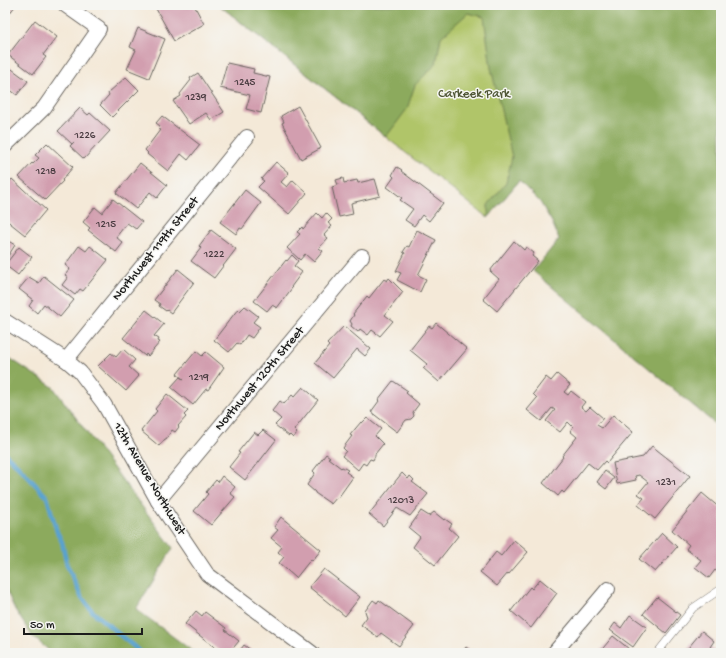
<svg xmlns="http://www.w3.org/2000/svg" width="726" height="658" font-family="'Gochi Hand',sans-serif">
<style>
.green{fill:#b0c569;stroke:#667042}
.forest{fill:#8caa5d;stroke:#54633c}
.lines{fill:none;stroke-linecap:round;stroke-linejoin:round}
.stream{stroke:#58a2cf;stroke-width:4.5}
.building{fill:#d29eaf}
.lane-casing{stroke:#68645e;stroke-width:8}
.street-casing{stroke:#68645e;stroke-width:16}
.lane{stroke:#fff;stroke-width:7}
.street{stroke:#fff;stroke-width:14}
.labels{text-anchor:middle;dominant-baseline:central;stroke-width:3;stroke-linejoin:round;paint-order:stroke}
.number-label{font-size:11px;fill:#4a3c41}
.park-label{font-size:13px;fill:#505737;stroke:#f6f6f2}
.street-label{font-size:13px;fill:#1c1c1c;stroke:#f6f6f2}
</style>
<rect width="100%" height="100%" fill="#f6f6f2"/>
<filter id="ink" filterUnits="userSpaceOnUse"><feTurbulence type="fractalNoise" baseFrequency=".025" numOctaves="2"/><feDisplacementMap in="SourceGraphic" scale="8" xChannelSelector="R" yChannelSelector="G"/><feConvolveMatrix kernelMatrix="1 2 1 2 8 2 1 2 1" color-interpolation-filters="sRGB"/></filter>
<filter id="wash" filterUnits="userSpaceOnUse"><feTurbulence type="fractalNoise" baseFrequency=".012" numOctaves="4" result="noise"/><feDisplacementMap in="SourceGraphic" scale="16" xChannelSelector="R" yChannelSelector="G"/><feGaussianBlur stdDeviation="0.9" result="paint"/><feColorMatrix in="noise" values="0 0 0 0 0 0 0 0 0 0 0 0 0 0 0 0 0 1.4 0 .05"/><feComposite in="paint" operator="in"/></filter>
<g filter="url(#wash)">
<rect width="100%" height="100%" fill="#f4e9d8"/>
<polygon class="green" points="219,5 663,5 488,218"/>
<g class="forest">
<polygon points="219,5 721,5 721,429 533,271 559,239 552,222 540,202 519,181 488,218 488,205 506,183 512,157 491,68 484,17 468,13 441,37 436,64 415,85 407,109 386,137"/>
<polygon points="5,355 53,387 173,548 136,609 195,653 52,653 32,636 14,608 5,587"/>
</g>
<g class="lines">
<polyline class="stream" points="5,454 17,465 47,497 57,532 62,542 67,565 81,596 92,611 121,636 142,653"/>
</g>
<g id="blocks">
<g class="building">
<polygon points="5,5 16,5 5,19"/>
<polygon points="158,5 194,5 204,24 174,41 155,7"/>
<polygon points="35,20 57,37 43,55 46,57 33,74 8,55"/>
<polygon points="138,28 165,39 149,78 127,69 136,50 130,47"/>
<polygon points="227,63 254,69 253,73 270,77 261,113 246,109 250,95 220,88"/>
<polygon points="5,64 28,81 17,95 5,86"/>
<polygon points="198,73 224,112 211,120 206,113 189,124 173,101 181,96 180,94 191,80 190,78"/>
<polygon points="126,77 139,90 112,117 100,105 109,95 108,93"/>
<polygon points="298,106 321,148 301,159 282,123 284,122 281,116"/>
<polygon points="80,108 88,115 90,113 110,131 84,159 70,146 74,142 72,144 58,131"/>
<polygon points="162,116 200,145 188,160 181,154 168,171 147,154 148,153 145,150 160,130 158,129 160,126 156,123"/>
<polygon points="47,143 73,167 62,180 63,181 45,200 19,177 32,163 33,164 39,158 35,155"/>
<polygon points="276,162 289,173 281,182 287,187 293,180 307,193 289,214 258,187 264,181 261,179"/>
<polygon points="140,163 167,185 157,198 150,192 136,209 116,193"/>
<polygon points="397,167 402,170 401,171 443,203 429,221 422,215 414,226 405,220 413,209 400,200 402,198 387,187 394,177 392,175"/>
<polygon points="343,178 344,183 357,180 358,183 375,179 380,196 351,203 353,214 339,217 332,187 338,185 336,180"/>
<polygon points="12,179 46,210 25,235 5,219 5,187"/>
<polygon points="245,190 261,203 242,229 240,228 236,234 220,222"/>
<polygon points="113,199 142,222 136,229 127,223 116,237 123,243 116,252 88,230 90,228 83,222 95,207 102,213"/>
<polygon points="317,213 322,218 326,213 332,219 328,223 332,226 324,235 328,238 319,248 323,251 314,262 305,254 300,260 287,248 300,234 297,232 302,227 303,229"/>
<polygon points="211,230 236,249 214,278 191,261 201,248 199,246"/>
<polygon points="417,230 436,240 418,275 426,279 420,292 397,280 401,273 396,271 405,253 403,252 407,246 409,247"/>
<polygon points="5,239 15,245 5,261"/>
<polygon points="514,241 524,250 526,247 534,253 532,256 538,261 497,311 483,299 499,279 490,271"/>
<polygon points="79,246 86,251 90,246 108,260 83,291 80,289 75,295 62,285 68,277 65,275 70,269 65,265"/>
<polygon points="19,247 32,257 18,275 5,265"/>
<polygon points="292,255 298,261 294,266 302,272 291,287 292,288 277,308 272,305 267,311 254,301 286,260 287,261"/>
<polygon points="178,269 194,282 171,313 167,310 166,311 159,306 160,304 154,300"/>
<polygon points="44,276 74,300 60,317 44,304 37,313 29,306 33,300 19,289 29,277 39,283"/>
<polygon points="389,278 403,292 385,315 393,321 380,336 372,330 368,335 360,329 358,332 351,326 352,324 350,321 354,315 353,314 367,296 369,298 384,279 387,281"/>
<polygon points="245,306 258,316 253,322 260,327 252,338 247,335 240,345 237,343 229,352 214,340 238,309 240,311"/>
<polygon points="146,310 164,324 154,336 159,339 158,341 160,342 148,356 146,354 145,356 123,338"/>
<polygon points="436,323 467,349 439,382 423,368 427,364 410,350 429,326 432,328"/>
<polygon points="344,326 371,349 365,356 357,349 333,378 315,363 329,346 327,344"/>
<polygon points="123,349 135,360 129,367 139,376 126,391 98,366 111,353 116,357"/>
<polygon points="196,351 202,356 206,352 224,367 208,390 206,389 193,405 171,387 180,377 184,380 177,374"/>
<polygon points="557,374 570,385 564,392 568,395 571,391 585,402 581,407 586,411 590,407 603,418 597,425 602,428 613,415 633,432 607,463 605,461 597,470 588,463 564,493 562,491 558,496 543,483 563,457 562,456 577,437 570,431 573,427 568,422 560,432 546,421 555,410 552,408 541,421 527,410 537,398 533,394 546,377 551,381"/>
<polygon points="393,381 408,391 406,393 419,404 413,412 414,416 411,419 406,420 397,432 371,412 379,401 378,400"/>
<polygon points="303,387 318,400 294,430 297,433 293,438 290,435 289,436 275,425 281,419 272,411 280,401 284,404 292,395 294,397"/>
<polygon points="167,394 188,411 184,415 186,417 178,426 179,427 175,432 172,430 166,439 165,439 159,446 141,431 157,411 155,409"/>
<polygon points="367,418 381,429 375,436 383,444 375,454 375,456 373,460 370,459 366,465 363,463 358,470 342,456 346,451 343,448 352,436 350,435 361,422 362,423"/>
<polygon points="263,430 276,440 245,480 229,467 240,453 238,452 254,432 258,435"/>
<polygon points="652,446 690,476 655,519 638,505 644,498 638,494 648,482 639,475 635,476 636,480 617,484 613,463 643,457"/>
<polygon points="326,454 330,457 328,458 341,468 342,467 348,470 346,472 353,477 338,498 337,497 331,504 315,493 315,492 307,485 315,473 313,471"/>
<polygon points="605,471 614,478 606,489 597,482"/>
<polygon points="402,473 408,479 410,476 414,480 412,482 428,494 410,516 397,508 383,526 369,514"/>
<polygon points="222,476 235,487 230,493 235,497 211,525 194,511 208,494 206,492 216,480 218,482"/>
<polygon points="702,493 721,509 721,571 719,573 715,570 709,578 695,567 701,560 686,549 689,545 672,530"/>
<polygon points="421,511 429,516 434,512 444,520 445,519 452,524 449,528 458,536 435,565 413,547 420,537 409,528"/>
<polygon points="281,517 321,550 312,561 311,559 296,578 279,563 284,557 278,552 282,547 271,538 278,530 274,527"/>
<polygon points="662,533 677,547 655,572 639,559"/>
<polygon points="514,540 528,552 509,574 508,573 497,586 480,572 496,552 501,556"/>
<polygon points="324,569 360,597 345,616 309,587"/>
<polygon points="540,579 557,593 531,628 511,611 530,587 532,589"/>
<polygon points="657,597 680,615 666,633 643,614"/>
<polygon points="373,600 377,603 379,600 414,626 399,646 381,633 378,637 361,625 367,617 365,611"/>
<polygon points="196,611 202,616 205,612 226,628 225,630 239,641 229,653 222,653 185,624"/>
<polygon points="630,615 647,627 633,647 610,630 615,623 621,628"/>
<polygon points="702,631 714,641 710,647 717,653 684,653"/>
<polygon points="613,636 629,649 626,653 599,653"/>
<polygon points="244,645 255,653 238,653"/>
<polygon points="466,647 474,653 461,653"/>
</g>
</g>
</g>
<g filter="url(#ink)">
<use href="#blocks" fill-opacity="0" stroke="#68645e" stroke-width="1"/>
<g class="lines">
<defs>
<polyline id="lane" points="657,653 693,608 721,589"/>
<g id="street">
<polyline points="5,146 44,108 99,29 65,5"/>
<polyline points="5,321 66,360 80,372 104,404 158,501 207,574 312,653"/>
<polyline points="66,360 247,137"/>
<polyline points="158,501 362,256"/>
<polyline points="554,653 608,589"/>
</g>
</defs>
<use href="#lane" class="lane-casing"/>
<use href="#street" class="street-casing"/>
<use href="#lane" class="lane"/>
<use href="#street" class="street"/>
</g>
</g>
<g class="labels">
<g class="number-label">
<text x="245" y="83">1245</text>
<text x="196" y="98">1239</text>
<text x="85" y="136">1226</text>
<text x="46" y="172">1218</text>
<text x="106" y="225">1215</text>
<text x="214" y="255">1222</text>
<text x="199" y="378">1219</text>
<text x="666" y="483">1231</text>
<text x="401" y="501">12013</text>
</g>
<g class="park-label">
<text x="474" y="94">Carkeek Park</text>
</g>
<g class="street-label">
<text transform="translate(156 249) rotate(-51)">Northwest 119th Street</text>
<text transform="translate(260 379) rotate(-50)">Northwest 120th Street</text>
<text transform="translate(149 479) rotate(59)">12th Avenue Northwest</text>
</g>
</g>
<rect width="726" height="658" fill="none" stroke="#f6f6f2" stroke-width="20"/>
<path d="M24 628v6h118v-6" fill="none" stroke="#1c1c1c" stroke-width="2"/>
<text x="30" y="628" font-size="12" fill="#1c1c1c" stroke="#f6f6f2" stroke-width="3" paint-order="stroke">50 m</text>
</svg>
